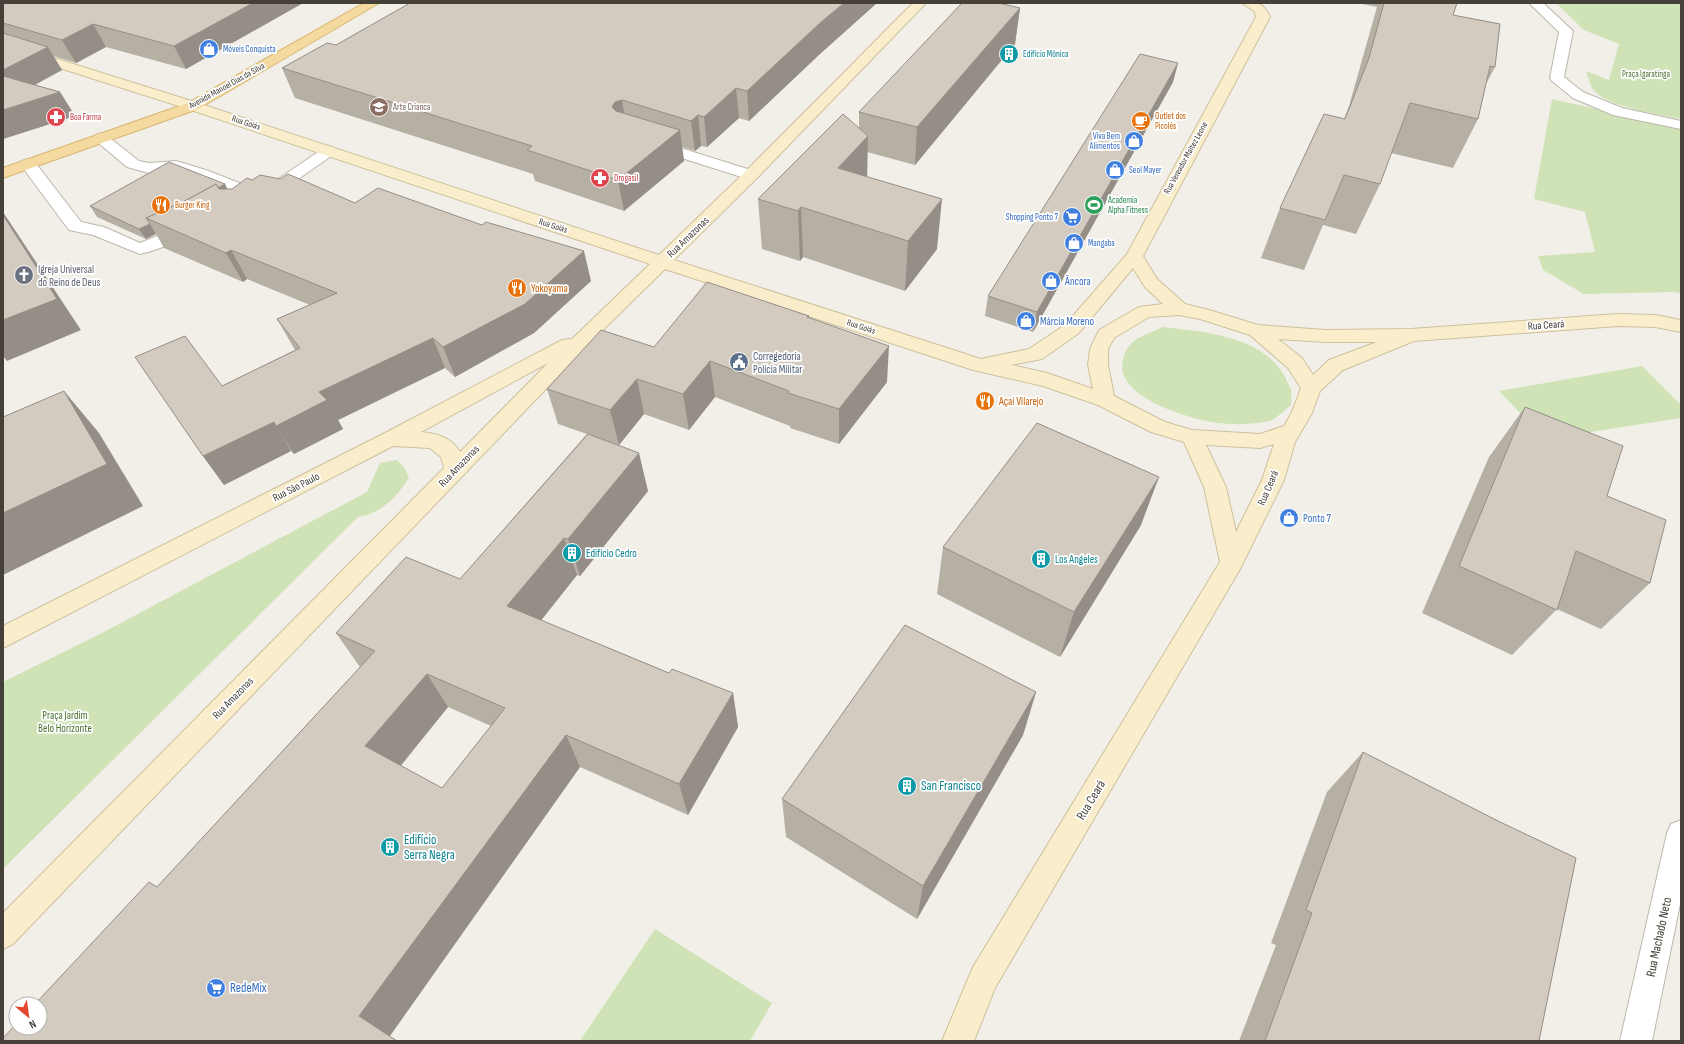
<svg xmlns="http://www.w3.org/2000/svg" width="1684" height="1044" font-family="'Sofia Sans Condensed',sans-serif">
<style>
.green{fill:#cfe3b6}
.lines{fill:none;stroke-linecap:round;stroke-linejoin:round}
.lane-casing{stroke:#bdb7ac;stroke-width:2}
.street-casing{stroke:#bdb7ac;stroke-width:2}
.secondary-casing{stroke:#cdc09d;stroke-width:2}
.primary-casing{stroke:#d7b772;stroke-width:2}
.lane{fill:#fff;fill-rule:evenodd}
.street{fill:#fff;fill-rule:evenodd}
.secondary{fill:#f9edcc;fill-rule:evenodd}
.primary{fill:#f4daa0;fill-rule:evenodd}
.wall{fill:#b5afa4;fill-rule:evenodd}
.shaded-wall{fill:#948e86}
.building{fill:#d3cbbf;stroke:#948e86;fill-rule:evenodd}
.labels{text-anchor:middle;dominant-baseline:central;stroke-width:3.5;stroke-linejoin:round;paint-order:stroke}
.far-shop-label{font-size:9px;fill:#366cbe;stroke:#fff;text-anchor:start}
.far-culture-label{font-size:9px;fill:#0d838f;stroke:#fff;text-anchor:start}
.far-park-label{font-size:9px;fill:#4b7131;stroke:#fff}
.far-street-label{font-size:9px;fill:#454038;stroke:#fff}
.far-education-label{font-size:9px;fill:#785e54;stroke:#fff;text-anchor:start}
.far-food-label{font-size:9px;fill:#c56008;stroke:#fff;text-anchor:start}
.far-health-label{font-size:9px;fill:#be3a42;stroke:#fff;text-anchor:start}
.far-leisure-label{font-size:9px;fill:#27864d;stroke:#fff;text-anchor:start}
.street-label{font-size:11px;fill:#454038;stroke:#fff}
.worship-label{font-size:11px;fill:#5b616d;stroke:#fff;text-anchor:start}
.shop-label{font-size:11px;fill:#366cbe;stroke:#fff;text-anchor:start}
.food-label{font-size:11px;fill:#c56008;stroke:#fff;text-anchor:start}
.service-label{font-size:11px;fill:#4e5e75;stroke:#fff;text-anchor:start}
.culture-label{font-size:11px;fill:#0d838f;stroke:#fff;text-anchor:start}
.park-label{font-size:11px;fill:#4b7131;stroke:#fff}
.near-culture-label{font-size:13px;fill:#0d838f;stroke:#fff;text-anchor:start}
.near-street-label{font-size:13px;fill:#454038;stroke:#fff}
.near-shop-label{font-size:13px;fill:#366cbe;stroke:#fff;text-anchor:start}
</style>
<rect width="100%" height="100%" fill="#f2efe9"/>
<g class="green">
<path d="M1556 3H1681V119C1661 115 1602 106 1592 88 1589 83 1588 76 1586 71L1609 80 1619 44 1584 30Z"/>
<polygon points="1552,99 1681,128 1681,293 1673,292 1584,294 1543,270 1538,256 1595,252 1585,212 1534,199"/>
<path d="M1163 327C1205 332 1265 336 1286 379 1287 382 1290 386 1291 390 1292 395 1291 400 1291 405 1285 410 1276 419 1269 421 1250 425 1230 425 1211 422 1185 417 1114 396 1123 360 1124 353 1128 346 1133 342 1141 335 1154 332 1163 327Z"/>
<polygon points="1642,366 1681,405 1681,418 1545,439 1499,391"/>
<path d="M397 460 404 467 409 478C396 498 382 513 358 517L3 869V682L102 633 367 492 380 463Z"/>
<polygon points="655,929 772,1003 750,1041 580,1041"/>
</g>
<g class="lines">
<defs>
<g id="lane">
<path d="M101 133 106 135 139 161 149 163 176 161 206 170 242 184 250 195C244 204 233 212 222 209L220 206 233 194 230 190 175 171 149 173 127 167 96 141 93 138 96 135Z"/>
<polygon points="655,140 757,172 759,175 757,178 751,180 650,148 647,145 650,142"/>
<polygon points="329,146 334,148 337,151 334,154 274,196 268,198 262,196 260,193 262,190 324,148"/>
<path d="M28 159 34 161 81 222 104 227 140 243 167 232 181 224 187 223 193 224 195 228C187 240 154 251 140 254L93 235 69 230 20 164 22 161Z"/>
</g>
<g id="street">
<polygon points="1529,3 1543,3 1573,31 1564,77 1583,92 1622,108 1681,121 1681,129 1613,115 1573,98 1552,81 1550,78 1559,32"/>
<polygon points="1681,820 1681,899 1652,1041 1620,1041 1667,833 1671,824"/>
</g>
<path id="secondary" d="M913 3H926L757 178 674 260 981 359 1029 349 1065 325 1127 254 1256 17 1254 11 1242 3C1257 3 1263 1 1270 17L1143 256 1157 279 1185 304 1209 310 1258 325 1326 330 1411 329 1618 314 1655 315 1681 320V332L1655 327 1618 326 1414 341 1343 370 1320 391 1312 413 1295 442 1284 480 1240 569 995 988 974 1041H942L973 967 1220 562 1204 487 1184 442 1151 432 1098 405 1043 386 973 370 665 269 595 338 13 944 3 949V913L444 468 441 457 430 448 393 446 3 648V626L383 434 562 340 572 339 650 264 188 109 3 50V42L198 103 659 255 745 172ZM1133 268 1145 287 1163 304 1139 307 1099 330 1090 349 1088 365 1093 389 1047 373 1011 365 1042 359 1079 333ZM1179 315 1200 319 1250 335 1288 368 1301 388 1292 412 1284 426 1260 434 1192 430 1165 422 1114 396 1108 365V349L1114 338 1149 317ZM1278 339 1326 342H1377L1329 360 1313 375 1302 358ZM548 363 460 452C452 438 436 433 421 432ZM1274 444 1262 480 1236 532 1226 487 1206 445 1260 448Z"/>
<polygon id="primary" points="364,3 379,3 198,109 3,178 3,168 188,103"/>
</defs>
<use href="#lane" class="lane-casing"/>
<use href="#street" class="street-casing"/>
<use href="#secondary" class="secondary-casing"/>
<use href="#primary" class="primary-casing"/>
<use href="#lane" class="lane"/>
<use href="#street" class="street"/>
<use href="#secondary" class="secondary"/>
<use href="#primary" class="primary"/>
</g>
<g class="wall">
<polygon points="3,3 303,3 186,69 106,47 76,63 53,56 62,70 35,85 60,92 75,116 3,139"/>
<polygon points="410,3 877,3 821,53 749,121 739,118 707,147 701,146 695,151 682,147 684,161 624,211 535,181 533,174 295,98 282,68 336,45"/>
<polygon points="1357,3 1457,3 1453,15 1495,67 1486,84 1478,119 1453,168 1391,153 1380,184 1356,234 1323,225 1304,270 1261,258 1280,208 1344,119 1349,106 1377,7"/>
<polygon points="1020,8 1015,44 915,165 867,152 867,177 937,249 905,291 803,257 800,261 762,249 758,199 859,128 859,112"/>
<polygon points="1178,63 1173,82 1033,332 985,316 988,296"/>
<polygon points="252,180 355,203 591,281 534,333 455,377 445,368 338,420 343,429 294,454 291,451 224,485 203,456 222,386 295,350 277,319 310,305 247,279 243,282 164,248 156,234 146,239 97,217 90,206 225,184 227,189 232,189"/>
<path d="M809 316V318L887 382 839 444 790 428V426L715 397 689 430 644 414 619 445 606 441 648 491 580 576 577 575 541 620 669 673 733 693 738 727 688 815 580 767 390 1036 157 887 360 667 336 633 460 579 587 434 558 424 547 389 654 347ZM448 707 491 726 442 788 401 766Z"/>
<polygon points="1525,407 1607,496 1650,583 1601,629 1557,609 1512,655 1422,613 1489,457"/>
<polygon points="1141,525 1060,657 937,594 943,547"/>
<polygon points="1036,692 1023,735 917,919 786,837 782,799"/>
<polygon points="1363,752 1539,1041 1239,1041 1276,945 1271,943 1327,792"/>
</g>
<g class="shaded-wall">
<polygon points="253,3 303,3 186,69 174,46"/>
<polygon points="844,3 877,3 821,53 749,121 747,91 820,23"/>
<polygon points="1020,8 1015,44 915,165 917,127"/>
<polygon points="93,24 106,47 76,63 62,40"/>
<polygon points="48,47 62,70 12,97 3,84 3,70"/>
<polygon points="1178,63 1173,82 1033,332 1037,312"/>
<polygon points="736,88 739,118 707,147 704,117"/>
<polygon points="60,92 75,116 3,139 3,110"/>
<polygon points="622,100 627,131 612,107 615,102"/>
<polygon points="698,115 701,146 695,151 691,121"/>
<polygon points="680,130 684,161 624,211 618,180"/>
<polygon points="868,136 867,185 838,168"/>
<polygon points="225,184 230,194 154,222"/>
<polygon points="942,199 937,249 905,291 908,241"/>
<polygon points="801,207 803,257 800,261 798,211"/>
<polygon points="3,212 81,330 7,361 4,357 3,357"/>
<polygon points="150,224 156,234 146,239 139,229"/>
<polygon points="231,250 247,279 243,282 226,253"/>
<polygon points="584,251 591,281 534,333 455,377 443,347"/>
<polygon points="433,338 445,368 338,420 343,429 294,454 276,426 319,392"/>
<polygon points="889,346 887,382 839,444 839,409"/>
<polygon points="710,361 715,397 689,430 683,394"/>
<polygon points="637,379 644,414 619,445 610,410"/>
<polygon points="64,391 99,433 143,506 3,575 3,513"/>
<polygon points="274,422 291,451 224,485 203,456"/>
<polygon points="639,453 648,491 580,576 568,539"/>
<polygon points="1159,477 1141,525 1060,657 1074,612"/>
<polygon points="564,538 577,575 524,642 507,606"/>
<polygon points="427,674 448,707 390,778 365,746"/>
<polygon points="1036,692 1023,735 917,919 923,886"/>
<polygon points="733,693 738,727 688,815 679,784"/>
<polygon points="566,735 580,767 389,1037 359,1016"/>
</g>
<g class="building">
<polygon points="3,3 253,3 174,46 93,24 62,40 3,23"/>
<polygon points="410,3 844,3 820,23 747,91 736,88 704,117 698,115 691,121 622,100 615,102 612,107 616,111 680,130 618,180 527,150 532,146 282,68 327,43 336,45"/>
<polygon points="962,3 999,3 1020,8 917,127 859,112"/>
<polygon points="1384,3 1457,3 1453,15 1500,24 1495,67 1490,66 1478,119 1410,103 1380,184 1344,175 1325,220 1280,208 1324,114 1345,119 1369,58"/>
<polygon points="3,33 48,47 3,70"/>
<polygon points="1140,54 1178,63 1037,312 988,296"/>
<polygon points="3,76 60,92 3,110"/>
<polygon points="843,114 868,136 838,168 942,199 908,241 801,207 798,211 758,199"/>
<polygon points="169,162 225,184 218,188 216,184 183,202 146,218 150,224 139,229 90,206"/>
<polygon points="288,174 355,203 378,188 482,225 486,222 584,251 525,304 443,347 433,338 319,392 327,400 276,426 274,422 203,456 135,357 185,336 222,386 300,348 277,319 337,293 231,250 226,253 146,218 183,202 216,184 219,189 232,189 247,178 252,180 260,175 280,179"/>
<polygon points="3,215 57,299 3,320"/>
<polygon points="707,282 809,316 807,317 889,346 839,409 788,393 789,391 710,361 683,394 637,379 610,410 547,389 601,330 654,347"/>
<polygon points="64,391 107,464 3,513 3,417"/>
<polygon points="1525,407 1623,446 1607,496 1666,520 1650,583 1576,551 1557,610 1459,566"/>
<polygon points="1037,423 1159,477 1074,612 943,547"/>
<path d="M588 434 639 453 568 539 564 538 507 606 669 673 672 669 733 693 679 784 566 735 359 1016 397 1041H3V1038L16 1024V1028H40V1004H35L149 882 157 887 375 651 336 633 406 557 460 579ZM427 674 505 708 442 788 365 746Z"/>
<polygon points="905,625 1036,692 923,886 782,799"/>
<polygon points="1363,752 1498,821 1576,858 1539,1041 1265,1041 1312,913 1306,910"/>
</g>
<defs>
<symbol id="shop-disc" viewBox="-11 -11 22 22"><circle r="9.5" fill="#3f7fe0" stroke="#fff"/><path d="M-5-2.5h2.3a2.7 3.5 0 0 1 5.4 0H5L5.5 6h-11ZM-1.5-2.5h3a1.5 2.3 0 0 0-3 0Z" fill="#fff"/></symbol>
<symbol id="building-disc" viewBox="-11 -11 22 22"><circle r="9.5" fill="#0f9aa8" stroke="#fff"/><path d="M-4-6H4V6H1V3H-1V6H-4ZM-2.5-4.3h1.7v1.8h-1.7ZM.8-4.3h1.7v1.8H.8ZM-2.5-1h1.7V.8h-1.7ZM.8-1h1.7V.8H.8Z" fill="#fff"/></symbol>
<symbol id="school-disc" viewBox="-11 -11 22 22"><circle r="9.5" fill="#8d6e63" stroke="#fff"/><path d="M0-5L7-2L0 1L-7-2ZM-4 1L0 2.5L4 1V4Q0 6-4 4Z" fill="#fff"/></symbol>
<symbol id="pharmacy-disc" viewBox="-11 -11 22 22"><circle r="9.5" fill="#e0444e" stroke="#fff"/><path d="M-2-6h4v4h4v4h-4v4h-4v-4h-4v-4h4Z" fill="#fff"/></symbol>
<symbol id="cafe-disc" viewBox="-11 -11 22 22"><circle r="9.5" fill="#e8710a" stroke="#fff"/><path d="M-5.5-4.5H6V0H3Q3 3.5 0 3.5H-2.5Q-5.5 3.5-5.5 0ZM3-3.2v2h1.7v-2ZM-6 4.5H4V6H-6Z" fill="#fff"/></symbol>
<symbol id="restaurant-disc" viewBox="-11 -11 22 22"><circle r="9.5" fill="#e8710a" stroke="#fff"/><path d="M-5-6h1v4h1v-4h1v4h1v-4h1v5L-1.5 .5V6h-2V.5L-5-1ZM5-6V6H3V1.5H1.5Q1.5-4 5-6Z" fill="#fff"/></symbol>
<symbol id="stadium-disc" viewBox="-11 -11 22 22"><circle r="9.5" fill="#2e9e5b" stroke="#fff"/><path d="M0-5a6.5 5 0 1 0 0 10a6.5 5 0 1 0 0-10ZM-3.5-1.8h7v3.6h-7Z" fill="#fff"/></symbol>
<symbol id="supermarket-disc" viewBox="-11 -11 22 22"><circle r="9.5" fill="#3f7fe0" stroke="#fff"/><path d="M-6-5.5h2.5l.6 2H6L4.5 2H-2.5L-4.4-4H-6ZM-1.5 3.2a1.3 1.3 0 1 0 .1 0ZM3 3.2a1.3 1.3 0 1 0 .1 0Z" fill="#fff"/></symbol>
<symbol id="church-disc" viewBox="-11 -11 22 22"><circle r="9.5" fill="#6b7280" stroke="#fff"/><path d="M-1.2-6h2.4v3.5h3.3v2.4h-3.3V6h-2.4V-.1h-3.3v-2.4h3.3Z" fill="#fff"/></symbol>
<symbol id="civic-disc" viewBox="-11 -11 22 22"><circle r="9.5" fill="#5c6f8a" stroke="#fff"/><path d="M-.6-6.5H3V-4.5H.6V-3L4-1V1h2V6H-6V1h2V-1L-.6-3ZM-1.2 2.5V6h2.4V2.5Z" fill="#fff"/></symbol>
</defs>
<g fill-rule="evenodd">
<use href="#shop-disc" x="198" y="38" width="22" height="22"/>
<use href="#building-disc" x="998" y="43" width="22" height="22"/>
<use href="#school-disc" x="368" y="96" width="22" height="22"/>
<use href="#pharmacy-disc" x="45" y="106" width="22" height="22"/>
<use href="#cafe-disc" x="1130" y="110" width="22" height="22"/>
<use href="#shop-disc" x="1123" y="130" width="22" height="22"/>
<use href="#shop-disc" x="1104" y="159" width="22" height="22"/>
<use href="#pharmacy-disc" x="589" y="167" width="22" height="22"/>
<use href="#restaurant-disc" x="150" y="194" width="22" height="22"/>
<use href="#stadium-disc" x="1083" y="194" width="22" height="22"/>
<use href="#supermarket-disc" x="1061" y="206" width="22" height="22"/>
<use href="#shop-disc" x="1063" y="232" width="22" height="22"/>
<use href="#church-disc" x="13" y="264" width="22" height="22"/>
<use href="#shop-disc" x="1040" y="270" width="22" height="22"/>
<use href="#restaurant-disc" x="506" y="277" width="22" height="22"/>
<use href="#shop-disc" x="1015" y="310" width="22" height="22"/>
<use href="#civic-disc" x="728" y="351" width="22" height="22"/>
<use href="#restaurant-disc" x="974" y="390" width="22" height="22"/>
<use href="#shop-disc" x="1278" y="507" width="22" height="22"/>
<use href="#building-disc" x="561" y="542" width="22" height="22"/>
<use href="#building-disc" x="1030" y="548" width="22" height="22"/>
<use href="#building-disc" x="896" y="775" width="22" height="22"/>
<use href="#building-disc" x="379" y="836" width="22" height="22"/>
<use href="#supermarket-disc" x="205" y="977" width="22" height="22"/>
</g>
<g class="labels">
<g class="far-shop-label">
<text x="223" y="49">Móveis Conquista</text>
<text x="1120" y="136" text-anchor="end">Viva Bem<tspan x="1120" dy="10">Alimentos</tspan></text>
<text x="1129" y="170">Seol Mayer</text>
<text x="1058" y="217" text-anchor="end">Shopping Ponto 7</text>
<text x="1088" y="243">Mangaba</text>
</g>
<g class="far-culture-label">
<text x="1023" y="54">Edifício Mônica</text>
</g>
<g class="far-park-label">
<text x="1646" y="74">Praça Igaratinga</text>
</g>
<g class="far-street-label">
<text transform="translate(227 86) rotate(-29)">Avenida Manoel Dias da Silva</text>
<text transform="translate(246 123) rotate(18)">Rua Goiás</text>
<text transform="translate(1186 158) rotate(-61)">Rua Vereador Maltez Leone</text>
<text transform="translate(553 226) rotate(18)">Rua Goiás</text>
<text transform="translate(861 327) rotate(18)">Rua Goiás</text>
</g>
<g class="far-education-label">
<text x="393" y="107">Arte Crianca</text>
</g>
<g class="far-food-label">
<text x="1155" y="116">Outlet dos<tspan x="1155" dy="10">Picolés</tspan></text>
<text x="175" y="205">Burger King</text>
</g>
<g class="far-health-label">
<text x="70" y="117">Boa Farma</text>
<text x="614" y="178">Drogasil</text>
</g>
<g class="far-leisure-label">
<text x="1108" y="200">Academia<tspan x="1108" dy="10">Alpha Fitness</tspan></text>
</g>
<g class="street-label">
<text transform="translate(688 237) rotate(-44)">Rua Amazonas</text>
<text transform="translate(1546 325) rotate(-4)">Rua Ceará</text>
<text transform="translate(459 466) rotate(-46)">Rua Amazonas</text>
<text transform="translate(296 487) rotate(-27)">Rua São Paulo</text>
<text transform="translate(1268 488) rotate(-67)">Rua Ceará</text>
<text transform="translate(233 698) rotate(-46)">Rua Amazonas</text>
</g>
<g class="worship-label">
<text x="38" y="269">Igreja Universal<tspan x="38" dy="13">do Reino de Deus</tspan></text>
</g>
<g class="shop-label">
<text x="1065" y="281">Âncora</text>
<text x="1040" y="321">Márcia Moreno</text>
<text x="1303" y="518">Ponto 7</text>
</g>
<g class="food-label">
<text x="531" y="288">Yokoyama</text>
<text x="999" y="401">Açaí Vilarejo</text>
</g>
<g class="service-label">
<text x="753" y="356">Corregedoria<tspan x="753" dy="13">Polícia Militar</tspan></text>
</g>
<g class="culture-label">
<text x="586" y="553">Edifício Cedro</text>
<text x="1055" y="559">Los Angeles</text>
</g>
<g class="park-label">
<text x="65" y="715">Praça Jardim<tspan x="65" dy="13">Belo Horizonte</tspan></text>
</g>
<g class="near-culture-label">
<text x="921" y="786">San Francisco</text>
<text x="404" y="840">Edifício<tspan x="404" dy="15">Serra Negra</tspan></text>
</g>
<g class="near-street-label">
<text transform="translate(1091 800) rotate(-59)">Rua Ceará</text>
<text transform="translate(1659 937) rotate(-78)">Rua Machado Neto</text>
</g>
<g class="near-shop-label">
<text x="230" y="988">RedeMix</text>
</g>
</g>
<rect width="1684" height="1044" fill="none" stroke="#454038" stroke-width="8"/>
<g transform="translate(28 1016) rotate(151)"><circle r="19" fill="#ffffff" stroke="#b5b3af"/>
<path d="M0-3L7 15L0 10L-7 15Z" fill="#e4462e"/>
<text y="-6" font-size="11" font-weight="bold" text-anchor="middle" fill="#454038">N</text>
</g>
</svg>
